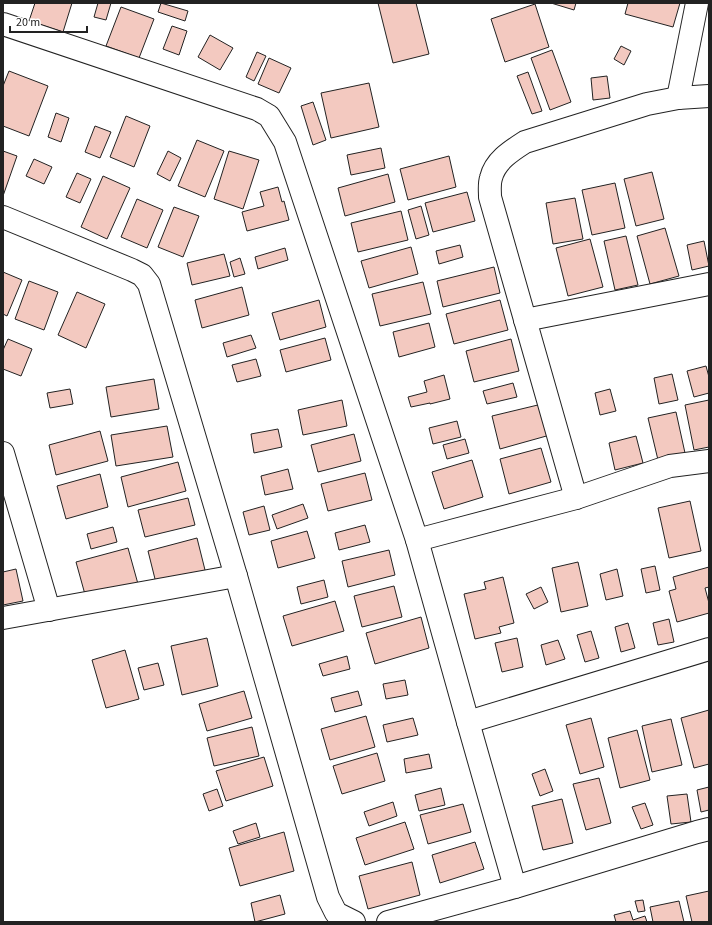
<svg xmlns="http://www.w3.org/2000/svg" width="712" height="925" font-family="'Source Sans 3',sans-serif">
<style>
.building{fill:#f3c9c0;stroke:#222}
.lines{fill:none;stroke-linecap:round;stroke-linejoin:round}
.minor-casing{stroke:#222;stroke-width:24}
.minor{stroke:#fff;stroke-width:22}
</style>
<rect width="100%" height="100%" fill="#fff"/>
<g class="building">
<polygon points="35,3 72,3 63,32 29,21"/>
<polygon points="98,3 111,3 106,20 94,17"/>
<polygon points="161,3 188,11 185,21 158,12"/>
<polygon points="378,3 416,3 429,54 393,63"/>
<polygon points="551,3 576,3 574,10"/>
<polygon points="628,3 680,3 673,27 625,14"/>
<polygon points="535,4 549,47 505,62 491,19"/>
<polygon points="121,7 154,19 139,58 106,46"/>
<polygon points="172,26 187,31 179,55 163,49"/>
<polygon points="210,35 233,48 220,70 198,57"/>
<polygon points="621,46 631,51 624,65 614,59"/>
<polygon points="552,50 571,102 550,110 531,58"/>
<polygon points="257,52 266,56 254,81 246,77"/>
<polygon points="269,58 291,68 279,93 258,84"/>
<polygon points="9,71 48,86 29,136 3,126 3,86"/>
<polygon points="528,72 542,111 532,114 517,76"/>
<polygon points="607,76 610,98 593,100 591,78"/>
<polygon points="369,83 379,127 331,138 321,93"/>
<polygon points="313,102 326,140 313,145 301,106"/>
<polygon points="56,113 69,118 61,142 48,137"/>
<polygon points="126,116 150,126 134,167 110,157"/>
<polygon points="95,126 111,132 100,158 85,152"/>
<polygon points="197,140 224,151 205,197 178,186"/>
<polygon points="381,148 385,168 351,175 347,155"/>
<polygon points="3,151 17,156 3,196"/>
<polygon points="168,151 181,158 170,181 157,174"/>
<polygon points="229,151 259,160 243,209 214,199"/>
<polygon points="449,156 456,187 408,200 400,169"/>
<polygon points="34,159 52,167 44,184 26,176"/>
<polygon points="652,172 664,219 636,226 624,179"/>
<polygon points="77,173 91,179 80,203 66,197"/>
<polygon points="388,174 395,202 345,216 338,188"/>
<polygon points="103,176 130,188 107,239 81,227"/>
<polygon points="615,183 625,228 592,235 582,190"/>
<polygon points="278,187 282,202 284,201 289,220 247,231 242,212 264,206 260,192"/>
<polygon points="467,192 475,221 433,232 425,203"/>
<polygon points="575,198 583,239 553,244 546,203"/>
<polygon points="137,199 163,210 147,248 121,237"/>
<polygon points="421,206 429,235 416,239 408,210"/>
<polygon points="174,207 199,216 183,257 158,247"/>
<polygon points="401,211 408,240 358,252 351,223"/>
<polygon points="665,228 679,276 650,284 637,236"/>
<polygon points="626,236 638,285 615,290 604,241"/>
<polygon points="590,239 603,287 568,296 556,248"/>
<polygon points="704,241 709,266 692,270 687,245"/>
<polygon points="460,245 463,257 439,264 436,251"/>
<polygon points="411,247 418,274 369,288 361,261"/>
<polygon points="285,248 288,260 258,269 255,257"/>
<polygon points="224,254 230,276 192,285 187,263"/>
<polygon points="240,258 245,274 234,277 230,262"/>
<polygon points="494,267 500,293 443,307 437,281"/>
<polygon points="3,272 22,280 7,316 3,314"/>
<polygon points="29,281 58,292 44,330 15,319"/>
<polygon points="423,282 431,314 380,326 372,294"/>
<polygon points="242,287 249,315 202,328 195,300"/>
<polygon points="77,292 105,304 86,348 58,335"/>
<polygon points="319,300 326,327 280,340 272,313"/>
<polygon points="500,300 508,330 454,344 446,314"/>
<polygon points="429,323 435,347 399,357 393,332"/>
<polygon points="251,335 256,348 227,357 223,343"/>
<polygon points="325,338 331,360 286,372 280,350"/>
<polygon points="8,339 32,349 21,376 3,369 3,350"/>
<polygon points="511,339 519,371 474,382 466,351"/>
<polygon points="256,359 261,376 237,382 232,365"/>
<polygon points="706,366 709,377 709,393 694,397 687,371"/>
<polygon points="672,374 678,400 659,404 654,378"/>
<polygon points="444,375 450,399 430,404 430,403 411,407 408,397 427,392 424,381"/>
<polygon points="154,379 159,409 111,417 106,387"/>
<polygon points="513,383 517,397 487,404 483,391"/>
<polygon points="70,389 73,404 50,408 47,393"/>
<polygon points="610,389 616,411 600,415 595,393"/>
<polygon points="342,400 347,426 303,435 298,410"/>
<polygon points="709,400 709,447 694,450 685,405"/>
<polygon points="542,404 550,435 500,449 492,416"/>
<polygon points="676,412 685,453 658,460 648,418"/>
<polygon points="457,421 461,437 433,444 429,428"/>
<polygon points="167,426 173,457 116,466 111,435"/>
<polygon points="278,429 282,447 254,453 251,434"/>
<polygon points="100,431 108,461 56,475 49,445"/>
<polygon points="354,434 361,461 318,472 311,445"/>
<polygon points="636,436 643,463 615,470 609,443"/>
<polygon points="465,439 469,453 447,459 443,445"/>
<polygon points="541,448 551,482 509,494 500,459"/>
<polygon points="472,460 483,497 444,509 432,472"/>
<polygon points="178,462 186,491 128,507 121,477"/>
<polygon points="288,469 293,489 265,495 261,476"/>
<polygon points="365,473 372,500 328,511 321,484"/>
<polygon points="100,474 108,507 66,519 57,486"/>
<polygon points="188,498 195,525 145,537 138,510"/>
<polygon points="690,501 701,551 669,558 658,508"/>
<polygon points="303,504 308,518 277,529 272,515"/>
<polygon points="264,506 270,530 249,535 243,512"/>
<polygon points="365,525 370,542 339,550 335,533"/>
<polygon points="113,527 117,542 91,549 87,534"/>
<polygon points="307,531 315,558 278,568 271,541"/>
<polygon points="197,538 206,574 157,587 148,551"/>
<polygon points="128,548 138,584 86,598 76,562"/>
<polygon points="389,550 395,575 348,587 342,561"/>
<polygon points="578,562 588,606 561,612 552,568"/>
<polygon points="655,566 660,590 646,593 641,569"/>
<polygon points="709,567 709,587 705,588 709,603 709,613 677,622 669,591 676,589 673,577"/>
<polygon points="16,569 23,601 3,605 3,572"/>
<polygon points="617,569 623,596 606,600 600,574"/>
<polygon points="503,577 514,623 499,627 501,633 475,639 464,594 486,589 484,582"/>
<polygon points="324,580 328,597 301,604 297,587"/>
<polygon points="394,586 402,617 362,627 354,596"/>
<polygon points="541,587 548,602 534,609 526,594"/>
<polygon points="335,601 344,631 292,646 283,616"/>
<polygon points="421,617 429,648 375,664 366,633"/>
<polygon points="669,619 674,642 658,645 653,623"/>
<polygon points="628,623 635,648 621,652 615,627"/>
<polygon points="591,631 599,658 585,662 577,635"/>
<polygon points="207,638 218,686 182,695 171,646"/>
<polygon points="517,638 523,667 502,672 495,643"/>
<polygon points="558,640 565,659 546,665 541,645"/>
<polygon points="125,650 139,699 106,708 92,660"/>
<polygon points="347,656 350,669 323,676 319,664"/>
<polygon points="158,663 164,685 144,690 138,668"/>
<polygon points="405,680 408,695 386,699 383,684"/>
<polygon points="244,691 252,718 207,731 199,704"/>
<polygon points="358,691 362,705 335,712 331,698"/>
<polygon points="709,710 709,764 694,768 681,718"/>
<polygon points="366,716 375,747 330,760 321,729"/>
<polygon points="413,718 418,735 387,742 383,725"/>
<polygon points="591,718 604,767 580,774 566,725"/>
<polygon points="671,719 682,765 652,772 642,726"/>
<polygon points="252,727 259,756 214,766 207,738"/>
<polygon points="637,730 650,780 620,788 608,738"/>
<polygon points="377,753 385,781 342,794 333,766"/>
<polygon points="429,754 432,768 406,773 404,759"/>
<polygon points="264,757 273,786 226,801 216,771"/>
<polygon points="545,769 553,791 540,796 532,774"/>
<polygon points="599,778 611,823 586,830 573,784"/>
<polygon points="709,787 709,810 701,812 697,790"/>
<polygon points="441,788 445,805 419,811 415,795"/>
<polygon points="217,789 223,806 209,811 203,794"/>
<polygon points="687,794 691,822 671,824 667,796"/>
<polygon points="562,799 573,843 543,850 532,806"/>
<polygon points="393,802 397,816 369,826 364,812"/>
<polygon points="645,803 653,825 641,829 632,807"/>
<polygon points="463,804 471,832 428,844 420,815"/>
<polygon points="405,822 414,849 365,865 356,838"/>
<polygon points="256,823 260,837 238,844 233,831"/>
<polygon points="284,832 294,871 240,886 229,848"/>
<polygon points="475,842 484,869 440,883 432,855"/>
<polygon points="412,862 420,895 368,909 359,876"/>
<polygon points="709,891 709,922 692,922 686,896"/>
<polygon points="280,895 285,914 255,922 251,903"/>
<polygon points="643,900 645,911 638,912 635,901"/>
<polygon points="679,901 684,922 653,922 650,907"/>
<polygon points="630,911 633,920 645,916 647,922 616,922 614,915"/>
</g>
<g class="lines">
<defs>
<g id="minor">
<polyline points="3,24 257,109 269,116 285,142 417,540 468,722 515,887"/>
<polyline points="678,98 697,3"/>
<polyline points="3,217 132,270 142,275 149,284 236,576 328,897 336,913 354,922"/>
<polyline points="525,320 709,284"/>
<polyline points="3,453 49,610"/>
<path d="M576 498 490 197C490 191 489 184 491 178 495 161 511 151 525 142L647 104 678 98 709 96"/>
<polyline points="417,540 576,498 670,466 709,461"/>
<polyline points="3,618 236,576"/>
<polyline points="468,722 709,649"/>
<polyline points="388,922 515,887 697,832 709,829"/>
</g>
</defs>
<use href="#minor" class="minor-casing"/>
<use href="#minor" class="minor"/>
</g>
<rect width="712" height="925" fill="none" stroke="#222222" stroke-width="8"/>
<path d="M10 26v6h77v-6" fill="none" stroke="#222222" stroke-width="2"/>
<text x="16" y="26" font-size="12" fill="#222222" stroke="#ffffff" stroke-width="3" paint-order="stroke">20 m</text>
</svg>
